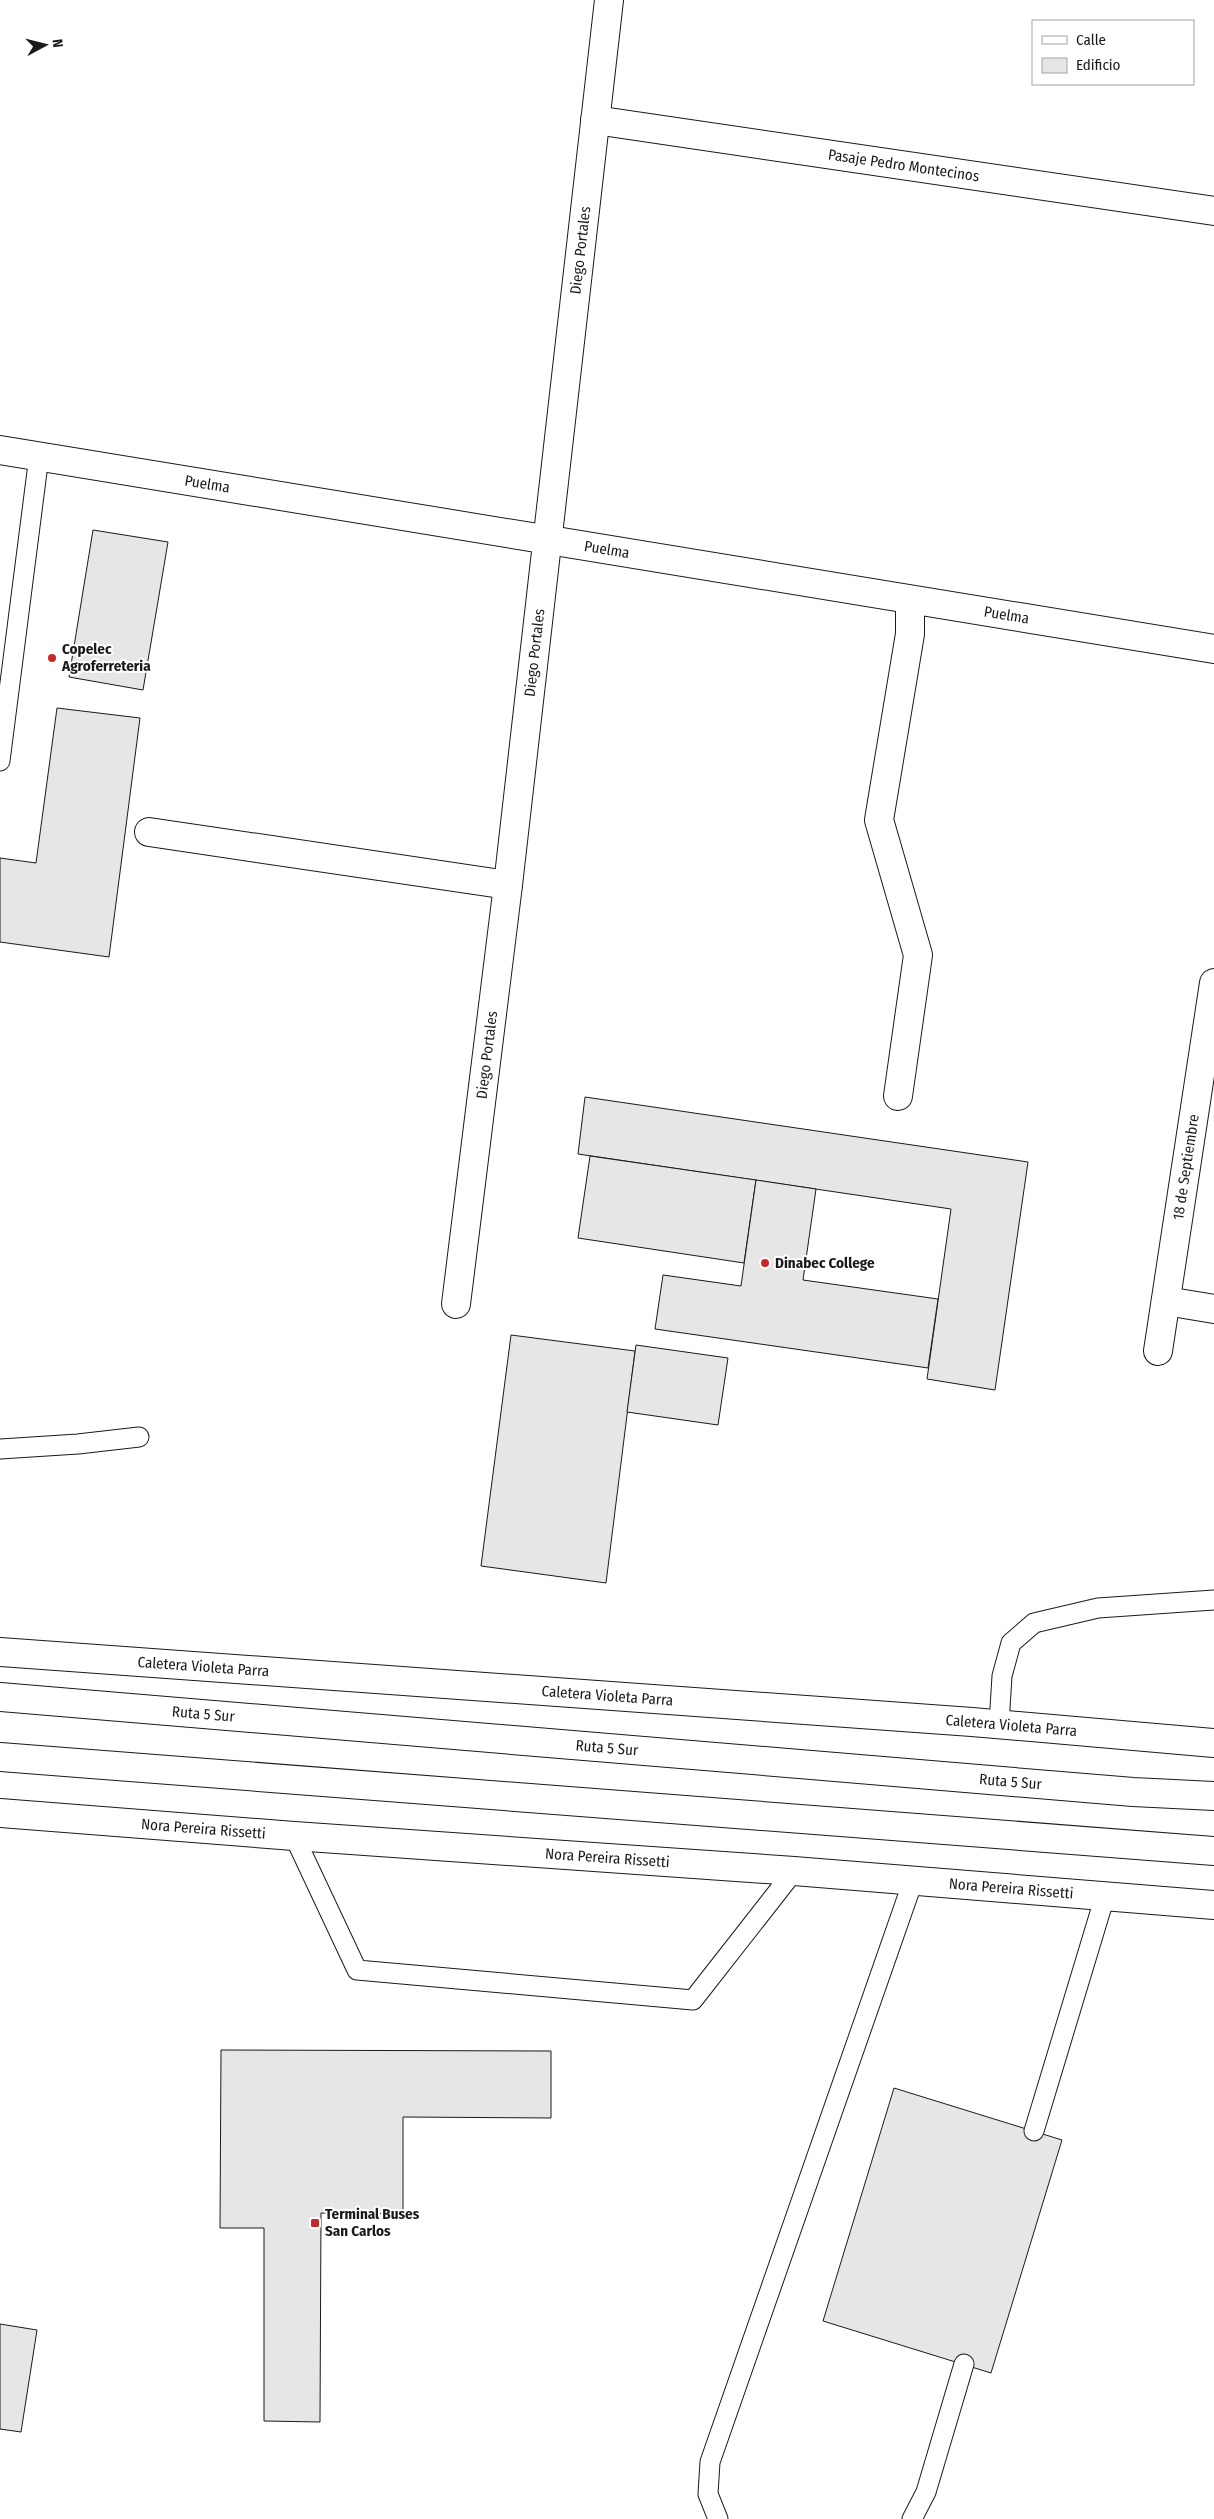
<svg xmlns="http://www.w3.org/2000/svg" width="1214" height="2519" font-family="'Fira Sans Condensed',sans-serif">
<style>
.building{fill:#e6e6e6;stroke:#1a1a1a}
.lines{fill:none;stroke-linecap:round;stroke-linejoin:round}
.lane-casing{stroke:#1a1a1a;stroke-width:21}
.street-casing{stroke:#1a1a1a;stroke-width:30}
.secondary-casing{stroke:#1a1a1a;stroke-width:30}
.primary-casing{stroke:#1a1a1a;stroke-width:30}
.highway-casing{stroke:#1a1a1a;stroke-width:30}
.lane{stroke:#fff;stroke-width:19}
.street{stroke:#fff;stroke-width:28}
.secondary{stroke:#fff;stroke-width:28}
.primary{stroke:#fff;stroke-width:28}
.highway{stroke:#fff;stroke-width:28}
.poi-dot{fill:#c62828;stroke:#fff;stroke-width:2}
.labels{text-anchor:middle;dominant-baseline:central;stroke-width:4;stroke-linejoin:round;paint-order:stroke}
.street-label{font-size:15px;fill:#1a1a1a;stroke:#fff}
.poi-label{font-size:15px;font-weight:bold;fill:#1a1a1a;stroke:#fff;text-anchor:start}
</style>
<rect width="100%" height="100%" fill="#fff"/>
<g class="building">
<polygon points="93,530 168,542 143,690 69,677"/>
<polygon points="57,708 140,718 109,957 0,942 0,858 36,863"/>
<polygon points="585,1097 1028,1162 995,1390 927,1379 951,1209 578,1154"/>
<polygon points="590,1156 756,1180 744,1263 578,1238"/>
<polygon points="756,1180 816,1189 803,1280 938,1299 928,1368 655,1329 663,1275 741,1286"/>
<polygon points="511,1335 635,1351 606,1583 481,1566"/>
<polygon points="636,1345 728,1358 718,1425 627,1412"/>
<polygon points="221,2050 551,2051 551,2118 403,2117 403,2214 321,2213 320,2422 264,2421 264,2228 220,2228"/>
<polygon points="894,2088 1062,2140 991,2373 823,2321"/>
<polygon points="0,2324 37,2330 21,2432 0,2429"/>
</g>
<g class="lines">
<defs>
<g id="lane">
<polyline points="0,761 39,456"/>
<polyline points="0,1449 78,1444 139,1437"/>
<polyline points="999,1724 1002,1676 1011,1643 1034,1623 1098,1608 1214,1600"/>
<polyline points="294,1836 357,1970 693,2000 794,1871"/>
<polyline points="1034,2131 1105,1896"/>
<polyline points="718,2519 708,2494 710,2462 913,1881"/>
<polyline points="912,2519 926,2492 964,2364"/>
</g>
<g id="street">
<path id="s1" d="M595 120 1214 211"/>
<polyline points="149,832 508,885"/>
<polyline points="898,1096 918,955 879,820 910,634 910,601"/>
<polyline points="1166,1301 1214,1309"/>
<path id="s2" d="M456 1304 508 885 609 0"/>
<path id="s3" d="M1158 1351 1214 983"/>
</g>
<g id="secondary">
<path id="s4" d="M0 450 1214 649"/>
</g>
<g id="primary">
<path id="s5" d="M0 1652 972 1722 1214 1743"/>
<path id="s6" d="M0 1813 294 1836 794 1871 1214 1905"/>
</g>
<g id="highway">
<path id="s7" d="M0 1697 1133 1792 1214 1796"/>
<polyline points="0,1757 1214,1851"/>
</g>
</defs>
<use href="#lane" class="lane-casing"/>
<use href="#street" class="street-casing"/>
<use href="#secondary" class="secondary-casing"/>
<use href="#primary" class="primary-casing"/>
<use href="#highway" class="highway-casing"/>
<use href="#lane" class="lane"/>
<use href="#street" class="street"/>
<use href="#secondary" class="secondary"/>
<use href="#primary" class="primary"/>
<use href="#highway" class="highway"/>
</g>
<g class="poi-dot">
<circle cx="52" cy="658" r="5"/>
<circle cx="765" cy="1263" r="5"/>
<rect x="310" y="2218" width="10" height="10" rx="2.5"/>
</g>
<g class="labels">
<g class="street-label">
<text stroke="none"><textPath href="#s1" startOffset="312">Pasaje Pedro Montecinos</textPath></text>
<text stroke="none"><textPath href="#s2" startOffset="1061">Diego Portales</textPath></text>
<text stroke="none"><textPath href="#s4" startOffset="210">Puelma</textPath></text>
<text stroke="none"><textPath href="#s4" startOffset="615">Puelma</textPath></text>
<text stroke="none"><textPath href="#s4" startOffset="1020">Puelma</textPath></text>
<text stroke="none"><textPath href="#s2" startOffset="656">Diego Portales</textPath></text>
<text stroke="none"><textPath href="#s2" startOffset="251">Diego Portales</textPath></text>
<text stroke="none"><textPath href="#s3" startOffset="186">18 de Septiembre</textPath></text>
<text stroke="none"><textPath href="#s5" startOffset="204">Caletera Violeta Parra</textPath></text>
<text stroke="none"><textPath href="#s5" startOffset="609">Caletera Violeta Parra</textPath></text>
<text stroke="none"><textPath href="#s7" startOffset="204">Ruta 5 Sur</textPath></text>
<text stroke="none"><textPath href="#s5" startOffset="1014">Caletera Violeta Parra</textPath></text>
<text stroke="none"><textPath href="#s7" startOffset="609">Ruta 5 Sur</textPath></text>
<text stroke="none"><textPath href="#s7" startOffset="1014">Ruta 5 Sur</textPath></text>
<text stroke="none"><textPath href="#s6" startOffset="204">Nora Pereira Rissetti</textPath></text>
<text stroke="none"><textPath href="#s6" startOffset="609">Nora Pereira Rissetti</textPath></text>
<text stroke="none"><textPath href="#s6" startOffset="1014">Nora Pereira Rissetti</textPath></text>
</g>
<g class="poi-label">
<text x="62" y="649">Copelec<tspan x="62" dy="17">Agroferreteria</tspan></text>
<text x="775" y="1263">Dinabec College</text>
<text x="325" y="2214">Terminal Buses<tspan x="325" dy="17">San Carlos</tspan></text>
</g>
</g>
<rect x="1032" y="20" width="162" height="65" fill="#ffffff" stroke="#a3a3a3"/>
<rect x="1042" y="36" width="25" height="8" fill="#ffffff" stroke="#a3a3a3"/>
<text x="1076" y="45" font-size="15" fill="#1a1a1a">Calle</text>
<rect x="1042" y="58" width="25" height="15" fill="#e6e6e6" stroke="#a3a3a3"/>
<text x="1076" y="70" font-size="15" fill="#1a1a1a">Edificio</text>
<g transform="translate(45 45) rotate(83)" stroke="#ffffff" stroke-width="4" paint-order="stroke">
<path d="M0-4L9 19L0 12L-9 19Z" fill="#1a1a1a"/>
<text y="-8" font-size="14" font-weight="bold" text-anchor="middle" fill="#1a1a1a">N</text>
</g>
</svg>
